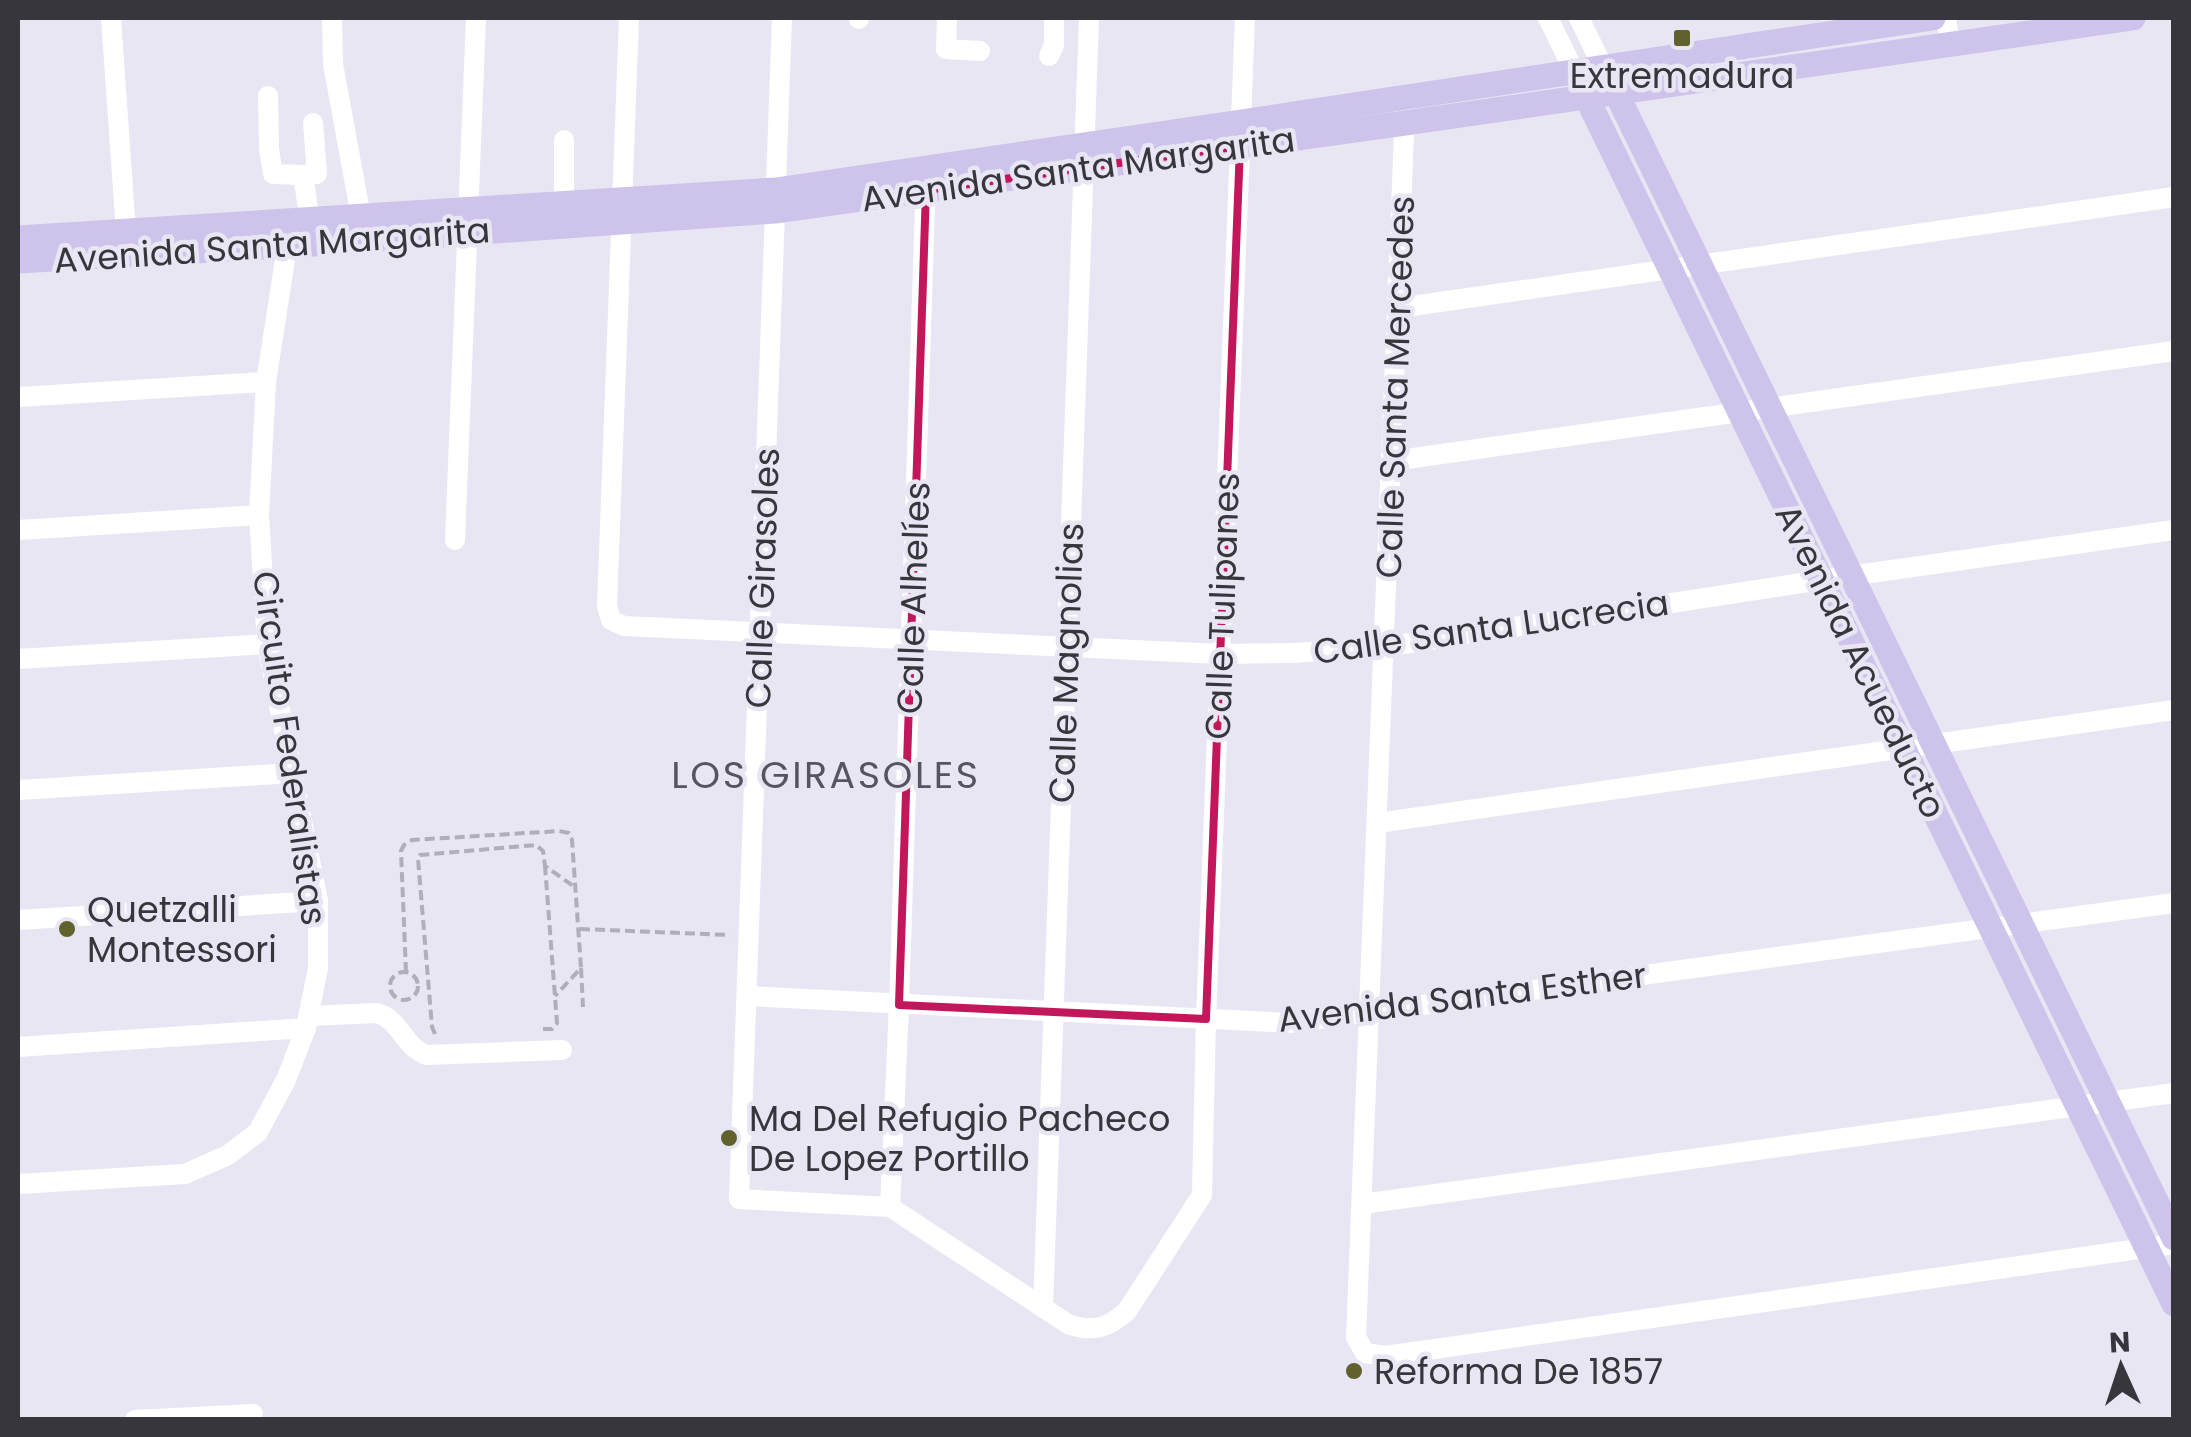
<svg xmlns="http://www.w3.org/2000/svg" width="2191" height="1437" font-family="Poppins,sans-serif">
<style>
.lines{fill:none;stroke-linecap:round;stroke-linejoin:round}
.path{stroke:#b0aeb9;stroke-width:4;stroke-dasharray:10 5;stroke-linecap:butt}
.minor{stroke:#fff;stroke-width:20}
.major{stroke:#cec4eb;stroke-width:25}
.marked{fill:none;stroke:#c2185b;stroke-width:8;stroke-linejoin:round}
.poi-dot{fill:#61612e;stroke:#e9e6f4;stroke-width:4}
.labels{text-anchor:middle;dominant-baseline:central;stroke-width:9;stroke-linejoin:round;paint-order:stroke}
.poi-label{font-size:35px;fill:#37363c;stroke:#e9e6f4;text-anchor:start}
.street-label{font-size:35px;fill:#37363c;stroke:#e9e6f4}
.neighbourhood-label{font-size:38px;letter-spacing:2.5px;fill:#575460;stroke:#e9e6f4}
</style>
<rect width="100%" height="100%" fill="#e9e6f4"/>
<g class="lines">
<g class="path">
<polyline points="580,929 730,935"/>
<polyline points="581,968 583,1007"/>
<circle cx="404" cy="986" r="14"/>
<polyline points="406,972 401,851 404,845 412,840 559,831 569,833 572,840 581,968 555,996"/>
<polyline points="543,1029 552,1029 557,1023 545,866"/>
<polyline points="435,1034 432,1027 418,859 420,855 536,845 543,851 545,866 576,888"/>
</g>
<g class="minor">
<polyline points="111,18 126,232"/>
<polyline points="332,18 333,64 361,217"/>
<polyline points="629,18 607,606 611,620 624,626 1220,654 1294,653 1384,647 1821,580 2174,530"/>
<path d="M782 18 739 1199 890 1207 1068 1324C1093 1333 1108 1328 1127 1311L1202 1195 1206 1019 1245 18"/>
<polyline points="947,18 946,49 980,51"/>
<polyline points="1548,18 1574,71"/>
<polyline points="1579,18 1603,67"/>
<polyline points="1946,18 1950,44"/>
<polyline points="859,19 859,18"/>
<polyline points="1049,56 1054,45 1054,18"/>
<polyline points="268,96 269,149 273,174 303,175 310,221"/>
<polyline points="1405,108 1356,1337 1365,1353 1385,1356 2174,1244"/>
<polyline points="303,175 317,174 313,123"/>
<polyline points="564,204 564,140"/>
<polyline points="1398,308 2174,197"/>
<polyline points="18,397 266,382"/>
<polyline points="1392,461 2174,351"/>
<polyline points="18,530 259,515"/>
<polyline points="455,540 476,18"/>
<polyline points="18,659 267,644"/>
<polyline points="18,790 293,773"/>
<polyline points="1377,823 2174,710"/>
<polyline points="18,920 318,901"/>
<polyline points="747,996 1290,1023 2174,903"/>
<path d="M308 1016 377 1013C400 1019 404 1048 427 1055L562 1050"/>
<polyline points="18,1047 306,1028"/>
<polyline points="18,1184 185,1174 228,1155 258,1132 286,1080 306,1028 318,968 318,901 267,644 259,515 266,382 289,234"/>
<polyline points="1362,1204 2174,1093"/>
<polyline points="890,1207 899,1005 926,175"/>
<polyline points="1043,1308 1089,18"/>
<polyline points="135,1420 253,1414"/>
</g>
<g class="major">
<polyline points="1609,78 2174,1238"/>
<polyline points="1581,86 2174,1304"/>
<polyline points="18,238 776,190 1241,122 1933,18"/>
<polyline points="18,261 287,246 775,211 1405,123 2133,18"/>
</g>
</g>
<path class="marked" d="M1240 146 1206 1019 899 1005 926 190Z"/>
<g class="poi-dot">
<rect x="1672" y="28" width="20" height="20" rx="5"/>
<circle cx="67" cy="929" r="10"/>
<circle cx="729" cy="1138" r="10"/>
<circle cx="1354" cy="1371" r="10"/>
</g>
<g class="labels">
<g class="poi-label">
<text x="1682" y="75" text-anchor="middle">Extremadura</text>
<text x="87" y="909">Quetzalli<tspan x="87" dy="40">Montessori</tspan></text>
<text x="749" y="1118">Ma Del Refugio Pacheco<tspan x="749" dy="40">De Lopez Portillo</tspan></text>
<text x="1374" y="1371">Reforma De 1857</text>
</g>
<g class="street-label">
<text transform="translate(1078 169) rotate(-8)">Avenida Santa Margarita</text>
<text transform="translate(272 245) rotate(-4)">Avenida Santa Margarita</text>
<text transform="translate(1395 387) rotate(-88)">Calle Santa Mercedes</text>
<text transform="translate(762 578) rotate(-88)">Calle Girasoles</text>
<text transform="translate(913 598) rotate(-88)">Calle Alhelíes</text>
<text transform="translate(1222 606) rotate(-88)">Calle Tulipanes</text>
<text transform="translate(1491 627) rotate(-8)">Calle Santa Lucrecia</text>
<text transform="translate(1861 661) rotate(64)">Avenida Acueducto</text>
<text transform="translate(1066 663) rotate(-88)">Calle Magnolias</text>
<text transform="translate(290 748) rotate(82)">Circuito Federalistas</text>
<text transform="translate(1462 997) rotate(-7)">Avenida Santa Esther</text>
</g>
<g class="neighbourhood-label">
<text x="826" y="774">LOS GIRASOLES</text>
</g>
</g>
<rect width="2191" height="1437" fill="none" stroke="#37363c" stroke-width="40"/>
<g transform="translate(2121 1367) rotate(357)" stroke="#e9e6f4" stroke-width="8" paint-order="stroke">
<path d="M0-8L18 38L0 25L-18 38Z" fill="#37363c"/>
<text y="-15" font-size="28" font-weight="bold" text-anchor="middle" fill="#37363c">N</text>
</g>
</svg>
